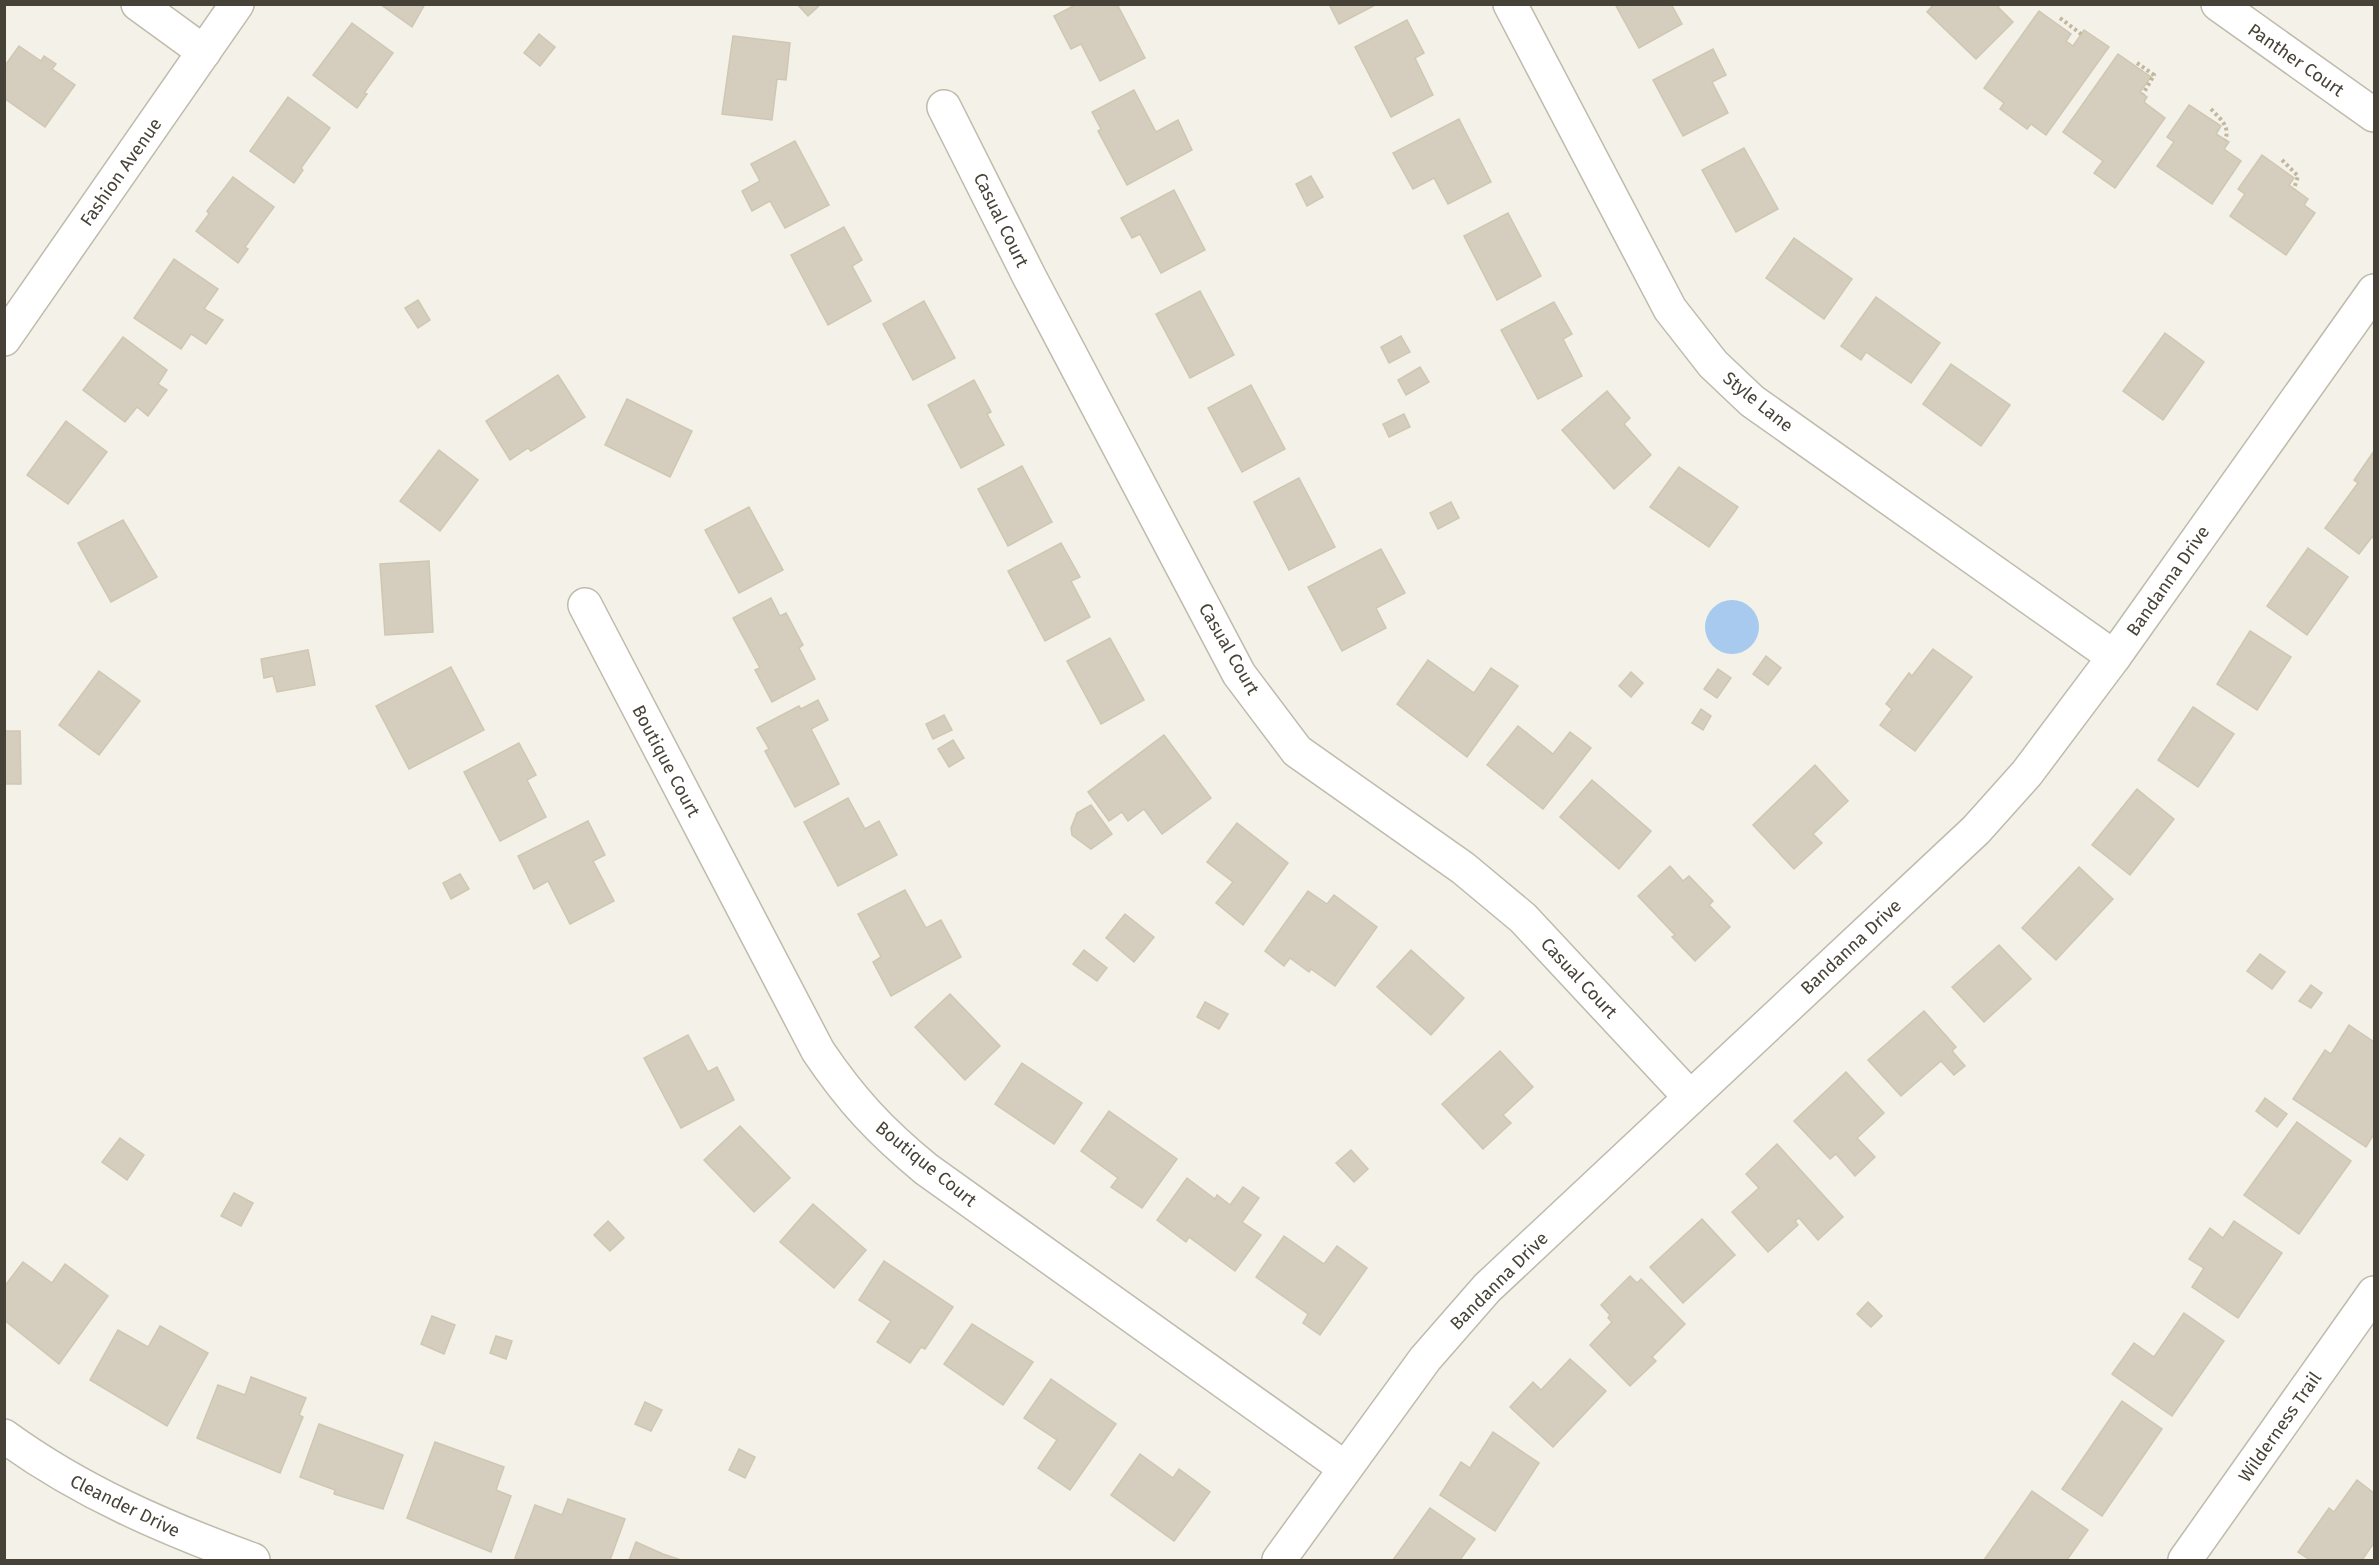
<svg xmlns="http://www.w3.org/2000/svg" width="2379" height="1565" font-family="'Fira Sans',sans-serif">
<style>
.water{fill:#a7caee}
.building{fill:#d5cebe;stroke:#cfc7b1;stroke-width:1.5}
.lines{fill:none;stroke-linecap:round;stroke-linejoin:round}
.minor-casing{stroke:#bfbaab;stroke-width:36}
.path{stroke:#c0b79d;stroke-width:4;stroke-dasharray:3 3;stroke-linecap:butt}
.minor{stroke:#fff;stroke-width:33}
.labels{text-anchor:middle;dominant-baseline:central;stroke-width:5;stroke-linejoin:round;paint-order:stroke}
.street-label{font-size:18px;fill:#474237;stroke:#fff}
</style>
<rect width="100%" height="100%" fill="#f3f1e8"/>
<circle class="water" cx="1732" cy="627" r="27"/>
<g class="building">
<polygon points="380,4 425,4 412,27"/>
<polygon points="797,4 821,4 808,16"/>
<polygon points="1077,4 1117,4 1145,58 1100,81 1081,44 1071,49 1054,16"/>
<polygon points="1329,4 1377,4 1339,24"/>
<polygon points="1615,4 1671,4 1682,24 1639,48"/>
<polygon points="1934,4 2001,4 1998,7 2013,22 1976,59 1927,12"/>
<polygon points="2039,11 2071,34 2066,41 2073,46 2084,30 2109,47 2046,135 2031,124 2027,129 2000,109 2004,103 1984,88"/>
<polygon points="1407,20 1424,53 1415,58 1433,95 1391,117 1355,47"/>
<polygon points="352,23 393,53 364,93 367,94 357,108 313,75"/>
<polygon points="539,34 555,47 540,66 524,53"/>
<polygon points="733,36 790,43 786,80 777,79 772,120 722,114"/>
<polygon points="19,46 41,61 44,56 56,64 52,69 75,85 45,127 4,98 4,67"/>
<polygon points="1713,49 1726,75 1712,82 1728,113 1683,136 1653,80"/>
<polygon points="2118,54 2151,77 2140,92 2147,97 2144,102 2165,118 2115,188 2094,173 2103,161 2063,132"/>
<polygon points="1134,90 1156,132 1178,120 1192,150 1127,185 1098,131 1101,129 1092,112"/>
<polygon points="288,97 330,128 301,168 303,170 294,183 250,151"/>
<polygon points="2189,105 2221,126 2216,134 2229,142 2224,149 2241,161 2212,204 2157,166 2174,142 2167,137"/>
<polygon points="1459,119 1491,182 1448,204 1434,178 1413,189 1393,153"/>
<polygon points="795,141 829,205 785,228 770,201 752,211 742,191 760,181 751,164"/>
<polygon points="1744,148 1778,209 1736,232 1702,170"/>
<polygon points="2262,155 2294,178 2289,185 2308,199 2304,205 2315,213 2286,255 2230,216 2245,194 2238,189"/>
<polygon points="1311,176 1323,197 1307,206 1296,184"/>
<polygon points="233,177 274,207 245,247 248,249 238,263 196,231 209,214 207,211"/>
<polygon points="1174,190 1205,250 1161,273 1140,234 1132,238 1121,218"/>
<polygon points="1508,213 1541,276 1497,300 1464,236"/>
<polygon points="844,227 862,260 852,266 871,301 828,325 791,255"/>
<polygon points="1794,238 1852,279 1824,319 1766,278"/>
<polygon points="174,259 218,289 204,309 223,320 206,344 191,334 181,349 134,318"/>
<polygon points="1200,291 1234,355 1190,378 1156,314"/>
<polygon points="1876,297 1940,343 1911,383 1866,352 1861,360 1841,346"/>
<polygon points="418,300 430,320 418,328 405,308"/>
<polygon points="924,301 955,358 913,380 883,324"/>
<polygon points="1554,302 1572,334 1563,339 1582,376 1538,399 1501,330"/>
<polygon points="2165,333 2204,362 2163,420 2123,391"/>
<polygon points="1401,336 1410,352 1389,363 1381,347"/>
<polygon points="123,337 167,370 158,384 167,390 148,416 137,407 125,422 83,390"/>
<polygon points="1951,364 2010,405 1981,446 1923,404"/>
<polygon points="1420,367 1429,382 1406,395 1398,380"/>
<polygon points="558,375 585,417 531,451 528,448 510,460 486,421"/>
<polygon points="974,380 991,412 987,414 1004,445 961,468 928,405"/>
<polygon points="1251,385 1285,449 1242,472 1208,408"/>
<polygon points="1607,391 1630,418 1624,424 1651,455 1614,489 1562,430"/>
<polygon points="627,399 692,431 670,477 605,445"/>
<polygon points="1404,414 1410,427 1389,437 1383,424"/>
<polygon points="66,421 107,452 68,504 27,475"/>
<polygon points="439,450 478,480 440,531 400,501"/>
<polygon points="2374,451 2374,539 2372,537 2359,554 2325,528 2358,483 2354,480"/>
<polygon points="1022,466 1052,522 1008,546 978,489"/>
<polygon points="1679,467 1738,507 1709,547 1650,507"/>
<polygon points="1299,478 1335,547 1289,570 1254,502"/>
<polygon points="1451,502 1459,518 1438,529 1430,513"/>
<polygon points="749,507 783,570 739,593 705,530"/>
<polygon points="123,520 157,577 111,602 78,543"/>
<polygon points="1061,543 1080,577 1071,581 1090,617 1045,641 1008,571"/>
<polygon points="2308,548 2348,577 2307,635 2267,606"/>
<polygon points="1381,549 1405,593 1376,608 1386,628 1342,651 1308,587"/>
<polygon points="429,561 433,632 385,635 380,564"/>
<polygon points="771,598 780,616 786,613 803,645 799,648 815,679 772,702 755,670 760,668 733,618"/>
<polygon points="2250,631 2291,657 2257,710 2217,684"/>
<polygon points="1110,638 1144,700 1101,724 1067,661"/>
<polygon points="1933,649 1972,677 1915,751 1880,725 1892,709 1886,704 1909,673 1912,676"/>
<polygon points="308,650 315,685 277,692 273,676 264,678 261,659"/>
<polygon points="1766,656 1781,668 1768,685 1753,674"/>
<polygon points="1428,660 1474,693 1491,668 1518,686 1467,757 1397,704"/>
<polygon points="451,667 484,730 409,769 376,706"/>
<polygon points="1718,669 1731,678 1717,698 1704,689"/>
<polygon points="99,671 140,701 99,755 59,725"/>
<polygon points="1631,672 1643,683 1631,697 1619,686"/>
<polygon points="818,700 828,720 811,729 839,784 795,807 765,751 769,749 757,728 799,706 801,709"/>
<polygon points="2193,707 2234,734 2198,787 2158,760"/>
<polygon points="1701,709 1711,716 1703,730 1692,723"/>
<polygon points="944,715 952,730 933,739 926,724"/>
<polygon points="1518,726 1553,754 1570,732 1591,748 1543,809 1487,765"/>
<polygon points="4,731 20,731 21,784 4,784"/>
<polygon points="1164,735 1211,798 1162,834 1144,809 1128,821 1122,812 1109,821 1088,792"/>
<polygon points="953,740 964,758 949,767 938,749"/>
<polygon points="519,743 536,775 527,780 546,817 500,841 464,772"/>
<polygon points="1815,765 1848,801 1813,834 1822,843 1794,869 1753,825"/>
<polygon points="1592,780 1651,831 1619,869 1560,817"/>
<polygon points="2137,789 2174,819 2130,875 2092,845"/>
<polygon points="848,798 865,829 879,821 897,855 838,886 804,822"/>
<polygon points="1091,805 1112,834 1091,849 1072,835 1071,828 1077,813"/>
<polygon points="588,821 605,855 593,861 614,901 570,924 548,881 534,889 518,856"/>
<polygon points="1237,823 1288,863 1243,925 1216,903 1233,882 1207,862"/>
<polygon points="1670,866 1683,881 1689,876 1713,901 1709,905 1730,927 1695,961 1672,937 1675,935 1638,896"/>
<polygon points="2079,867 2113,899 2056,960 2022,928"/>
<polygon points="460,874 469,889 451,899 443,883"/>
<polygon points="905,890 926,928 941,920 961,957 891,996 873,962 881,957 858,914"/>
<polygon points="1308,891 1327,904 1334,895 1377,927 1335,986 1311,969 1309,972 1290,958 1284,966 1265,951"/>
<polygon points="1125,914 1154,937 1134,962 1106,938"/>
<polygon points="1999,945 2031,979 1984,1022 1952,987"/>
<polygon points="1084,950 1107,968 1097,981 1073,964"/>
<polygon points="1411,950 1464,998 1431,1035 1377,987"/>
<polygon points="2260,954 2285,972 2272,989 2247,971"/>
<polygon points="2311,985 2322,993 2311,1008 2299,1001"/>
<polygon points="950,994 1000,1046 965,1080 915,1027"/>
<polygon points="1205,1002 1228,1014 1219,1029 1197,1017"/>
<polygon points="1924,1011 1956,1047 1952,1051 1965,1066 1954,1075 1941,1061 1901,1096 1868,1060"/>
<polygon points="2349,1025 2374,1042 2374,1134 2366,1147 2293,1099 2325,1050 2331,1054"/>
<polygon points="688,1035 708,1072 717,1067 734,1100 681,1128 644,1058"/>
<polygon points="1500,1051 1533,1087 1503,1115 1511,1123 1483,1149 1442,1104"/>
<polygon points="1022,1063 1082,1103 1054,1144 995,1104"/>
<polygon points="1846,1072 1884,1113 1857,1138 1875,1157 1855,1176 1836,1154 1830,1159 1794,1121"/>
<polygon points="2265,1098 2287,1114 2277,1127 2256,1111"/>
<polygon points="1109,1111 1177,1159 1142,1208 1111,1187 1118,1178 1081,1151"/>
<polygon points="2297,1122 2351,1161 2299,1234 2244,1195"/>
<polygon points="740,1126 790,1178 754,1212 704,1160"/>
<polygon points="120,1138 144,1155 127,1180 102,1162"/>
<polygon points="1777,1144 1843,1217 1818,1240 1799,1218 1795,1221 1798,1225 1768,1252 1732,1212 1759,1188 1746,1174"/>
<polygon points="1351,1150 1368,1169 1354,1182 1336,1163"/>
<polygon points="1187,1178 1215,1199 1217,1195 1230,1205 1243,1187 1259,1198 1242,1222 1261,1235 1235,1271 1189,1237 1186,1242 1157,1220"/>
<polygon points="234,1193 253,1203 241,1226 221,1216"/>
<polygon points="813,1204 866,1250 834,1288 780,1242"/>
<polygon points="1702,1219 1735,1255 1683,1303 1650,1267"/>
<polygon points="608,1221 624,1238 610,1251 594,1235"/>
<polygon points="2234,1221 2282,1253 2238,1318 2192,1287 2204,1268 2189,1259 2210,1228 2223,1238"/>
<polygon points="1284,1236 1324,1264 1337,1246 1367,1268 1320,1335 1303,1323 1308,1314 1256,1277"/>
<polygon points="884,1261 953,1307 925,1349 921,1347 910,1363 877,1342 891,1321 859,1300"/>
<polygon points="23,1262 52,1283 65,1264 108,1296 59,1364 4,1320 4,1287"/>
<polygon points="1630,1276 1637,1283 1641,1279 1685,1324 1652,1357 1656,1361 1630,1386 1590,1345 1612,1322 1608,1318 1610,1315 1601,1305"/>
<polygon points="1868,1302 1882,1316 1871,1327 1857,1314"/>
<polygon points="2184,1313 2224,1341 2172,1416 2112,1374 2134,1343 2154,1357"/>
<polygon points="432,1316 455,1325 444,1354 421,1344"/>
<polygon points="972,1324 1033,1362 1003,1405 944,1364"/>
<polygon points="160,1326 208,1353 167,1426 90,1380 118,1330 148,1347"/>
<polygon points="496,1336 512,1341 506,1359 490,1353"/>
<polygon points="1570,1359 1606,1391 1553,1447 1510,1407 1533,1382 1541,1390"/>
<polygon points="251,1377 306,1398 299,1415 303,1417 280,1473 197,1438 218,1385 245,1395"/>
<polygon points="1051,1379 1116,1424 1070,1490 1038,1468 1057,1440 1024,1418"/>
<polygon points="2122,1401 2162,1429 2102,1516 2062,1489"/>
<polygon points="645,1402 662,1410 651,1431 635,1424"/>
<polygon points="319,1424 403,1455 383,1509 334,1494 335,1490 300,1477"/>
<polygon points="1493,1432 1539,1463 1495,1531 1440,1495 1461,1462 1470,1468"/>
<polygon points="435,1442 504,1467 496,1490 511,1496 491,1552 407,1518"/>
<polygon points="739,1449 755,1457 745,1478 729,1470"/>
<polygon points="1140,1454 1173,1478 1179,1469 1210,1492 1174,1541 1111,1495"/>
<polygon points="2357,1480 2374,1493 2374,1543 2362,1560 2310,1560 2298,1552 2329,1508 2334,1512"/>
<polygon points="2032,1491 2088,1530 2067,1560 1984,1560"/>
<polygon points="568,1499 625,1519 610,1560 522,1560 515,1558 535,1505 562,1515"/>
<polygon points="1430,1508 1475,1539 1460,1560 1393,1560"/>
<polygon points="636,1542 663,1554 681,1560 629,1560"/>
</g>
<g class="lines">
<defs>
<g id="minor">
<polyline points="138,4 204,52"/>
<polyline points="1510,4 1670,309 1713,364 1752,401 2114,657"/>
<polyline points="2218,4 2374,115"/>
<polyline points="944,107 1030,278 1239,674 1297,751 1463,868 1523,918 1690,1097"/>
<polyline points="4,339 237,4"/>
<path d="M585 605 818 1051C851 1100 880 1131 926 1169L1345 1468"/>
<path d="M4 1436C81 1492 165 1528 253 1560"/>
<polyline points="1279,1560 1425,1359 1487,1288 1976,830 2027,773 2114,657 2374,291"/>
<polyline points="2185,1560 2374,1293"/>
</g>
</defs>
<use href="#minor" class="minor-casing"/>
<g class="path">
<polyline points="2060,18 2081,34"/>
<polyline points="2137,63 2154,75 2143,94"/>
<path d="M2211 109C2219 118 2231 126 2225 140"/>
<polyline points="2282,160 2298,176 2294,189"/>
</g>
<use href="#minor" class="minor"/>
</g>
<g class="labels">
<g class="street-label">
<text transform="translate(2296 60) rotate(35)">Panther Court</text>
<text transform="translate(121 172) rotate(-55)">Fashion Avenue</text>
<text transform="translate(1001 220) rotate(64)">Casual Court</text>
<text transform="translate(1758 402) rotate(39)">Style Lane</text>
<text transform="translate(2168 581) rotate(-55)">Bandanna Drive</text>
<text transform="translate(1229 649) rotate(60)">Casual Court</text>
<text transform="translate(666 761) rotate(62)">Boutique Court</text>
<text transform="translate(1851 947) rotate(-43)">Bandanna Drive</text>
<text transform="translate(1579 978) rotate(47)">Casual Court</text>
<text transform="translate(926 1164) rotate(39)">Boutique Court</text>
<text transform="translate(1499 1281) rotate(-45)">Bandanna Drive</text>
<text transform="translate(2280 1427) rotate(-55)">Wilderness Trail</text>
<text transform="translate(125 1506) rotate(26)">Cleander Drive</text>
</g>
</g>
<rect width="2379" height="1565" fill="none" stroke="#474237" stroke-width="12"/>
</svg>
